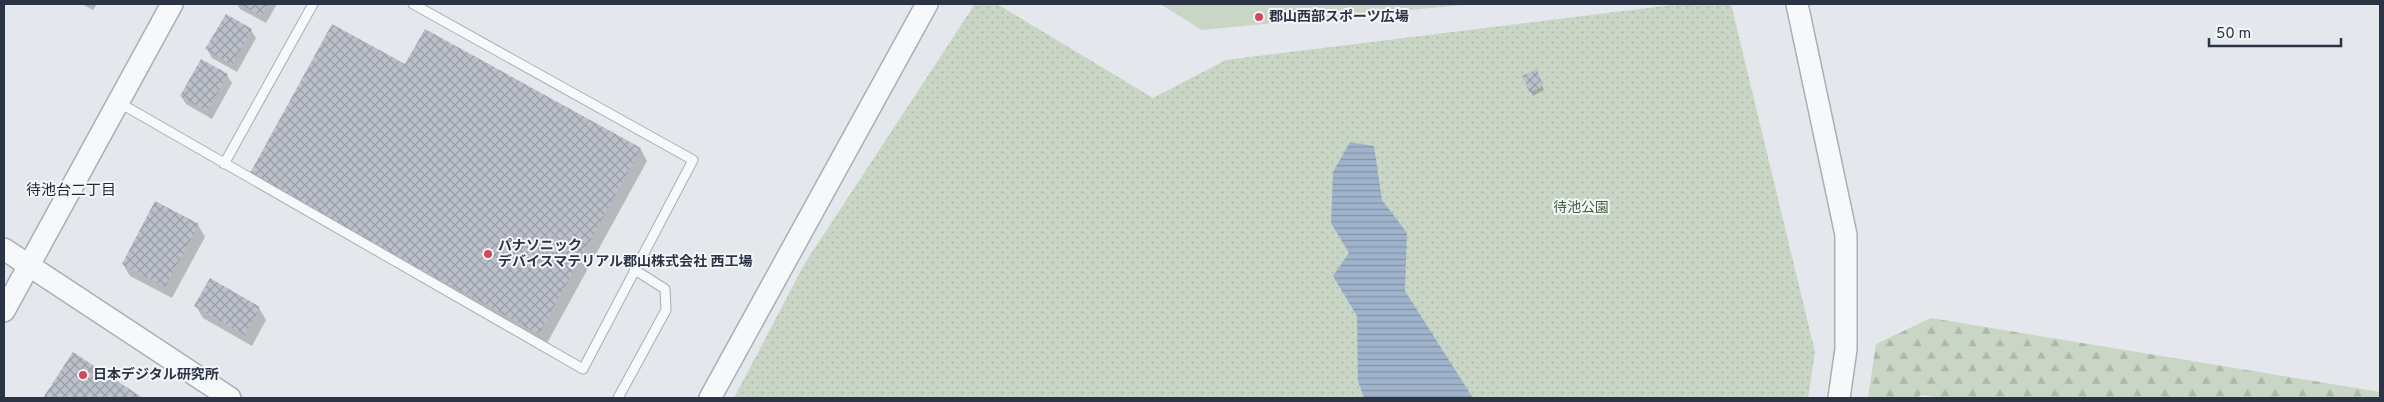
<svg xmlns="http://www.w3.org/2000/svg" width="2384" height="402" font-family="Overpass,'Noto Sans JP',sans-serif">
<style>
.grass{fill:#c9d6c5}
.forest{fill:url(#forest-firs)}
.park{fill:url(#park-dots)}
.water{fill:url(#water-rules)}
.shadow{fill:#0003}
.building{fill:url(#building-cross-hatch)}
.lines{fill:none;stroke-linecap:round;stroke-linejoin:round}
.service-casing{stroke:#a9aeb7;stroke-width:11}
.tertiary-casing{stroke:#a9aeb7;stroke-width:24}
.service{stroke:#f7f8fa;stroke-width:9}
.tertiary{stroke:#f7f8fa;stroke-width:21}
.poi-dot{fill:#d1495b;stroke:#f4f6f9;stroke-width:2}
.labels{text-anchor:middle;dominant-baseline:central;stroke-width:4;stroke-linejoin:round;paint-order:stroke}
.poi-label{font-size:14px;font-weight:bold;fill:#2b3445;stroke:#f4f6f9;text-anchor:start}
.park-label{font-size:14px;fill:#3f6138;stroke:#f4f6f9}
.neighbourhood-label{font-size:15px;fill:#1d2536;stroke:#f4f6f9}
</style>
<defs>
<pattern id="forest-firs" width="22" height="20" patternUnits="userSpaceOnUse" patternTransform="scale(1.25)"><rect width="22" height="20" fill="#c9d6c5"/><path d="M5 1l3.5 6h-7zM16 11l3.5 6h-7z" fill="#adb8ab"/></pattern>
<pattern id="park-dots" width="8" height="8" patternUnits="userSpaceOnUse" patternTransform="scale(1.25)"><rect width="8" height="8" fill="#c9d6c5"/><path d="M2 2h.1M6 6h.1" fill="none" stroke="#adb8ab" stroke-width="1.8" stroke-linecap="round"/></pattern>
<pattern id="water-rules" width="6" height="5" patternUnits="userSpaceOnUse" patternTransform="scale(1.25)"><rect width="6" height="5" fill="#9fb4cc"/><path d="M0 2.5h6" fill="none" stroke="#8293a7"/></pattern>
<pattern id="building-cross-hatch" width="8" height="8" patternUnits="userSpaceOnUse" patternTransform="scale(1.25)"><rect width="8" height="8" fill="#bbc0ca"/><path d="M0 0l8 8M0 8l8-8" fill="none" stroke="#989da6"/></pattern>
</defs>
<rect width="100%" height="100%" fill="#e4e7ec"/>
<polygon class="grass" points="1160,4 1472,4 1202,30"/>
<polygon class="forest" points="1931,318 2380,392 2380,398 1947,398 1920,395 1919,398 1868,398 1876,344"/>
<polygon class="park" points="975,4 997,4 1153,98 1226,60 1680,4 1731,4 1815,352 1808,398 734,398 805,263"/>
<polygon class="water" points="1350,142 1374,146 1382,200 1407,233 1405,291 1473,398 1364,398 1358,381 1357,316 1333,276 1349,253 1331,223 1333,172"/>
<g class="shadow">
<polygon points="82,4 97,4 93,10"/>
<polygon points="237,4 277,4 266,23 240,9"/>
<polygon points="251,30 256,38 237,72 212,58 207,49"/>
<polygon points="1538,74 1544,90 1533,96 1531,92"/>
<polygon points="227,75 232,83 212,119 186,104 181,96"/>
<polygon points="640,148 647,161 546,345 258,187"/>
<polygon points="198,225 205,237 172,298 130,276 123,264"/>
<polygon points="196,306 259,308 266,320 252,346 203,318"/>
<polygon points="73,354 141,398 45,398"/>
</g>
<g class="building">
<polygon points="240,4 268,4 261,16"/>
<polygon points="226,14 252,29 232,65 205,49"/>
<polygon points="332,24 405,64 425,29 641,148 539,334 249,175"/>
<polygon points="201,59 228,74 207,111 180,96"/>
<polygon points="1537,69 1543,86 1530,93 1522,76"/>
<polygon points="155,201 199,224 165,287 122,264"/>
<polygon points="210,278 260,307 245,335 194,306"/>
<polygon points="73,352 143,398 43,398"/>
</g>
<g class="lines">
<defs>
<g id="service">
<polyline points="118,102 583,369 693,160 413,4"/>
<polyline points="224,164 313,4"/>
<polyline points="618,398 666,310 665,289 635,270"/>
</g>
<g id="tertiary">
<polyline points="1797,4 1846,235 1846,349 1839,398"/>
<polyline points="4,249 230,398"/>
<polyline points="4,311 172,4"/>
<polyline points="710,398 927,4"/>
</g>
</defs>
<use href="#service" class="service-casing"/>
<use href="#tertiary" class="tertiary-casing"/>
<use href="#service" class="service"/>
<use href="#tertiary" class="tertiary"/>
</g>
<g class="poi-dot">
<circle cx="1259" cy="17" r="5"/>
<circle cx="488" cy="254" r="5"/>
<circle cx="83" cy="375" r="5"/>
</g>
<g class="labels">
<g class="poi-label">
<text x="1269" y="17">郡山西部スポーツ広場</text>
<text x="498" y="246">パナソニック<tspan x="498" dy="16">デバイスマテリアル郡山株式会社 西工場</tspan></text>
<text x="93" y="375">日本デジタル研究所</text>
</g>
<g class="park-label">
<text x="1581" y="208">待池公園</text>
</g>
<g class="neighbourhood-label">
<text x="71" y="191">待池台二丁目</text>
</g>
</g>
<rect width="2384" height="402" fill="none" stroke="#2b3445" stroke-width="10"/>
<path d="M2209 38v8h132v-8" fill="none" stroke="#2b3445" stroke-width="2.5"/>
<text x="2216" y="38" font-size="15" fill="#2b3445" stroke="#f4f6f9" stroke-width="4" paint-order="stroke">50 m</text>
</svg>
